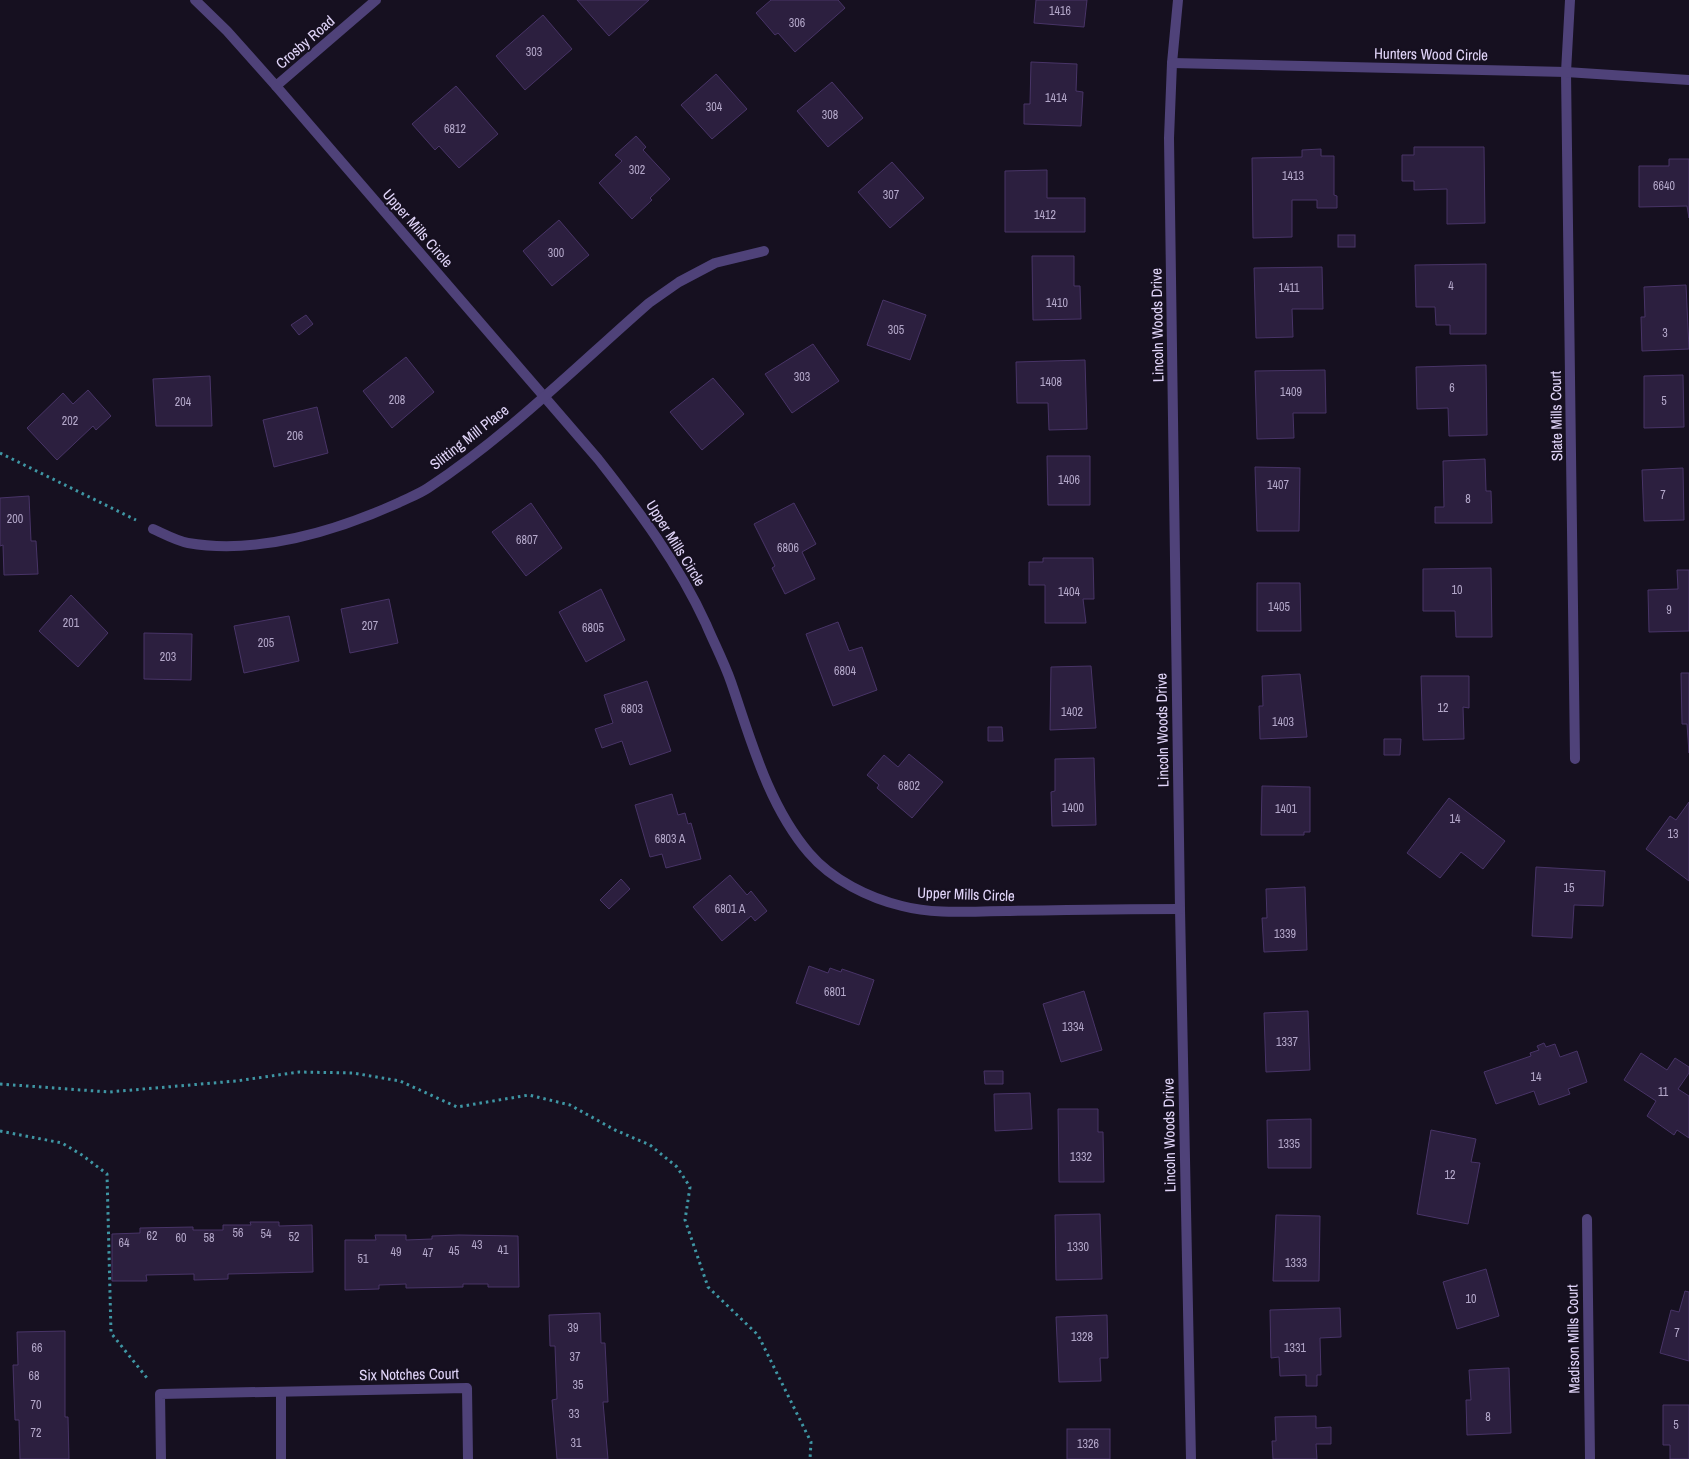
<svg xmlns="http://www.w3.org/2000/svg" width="1689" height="1459" font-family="'Archivo Narrow',sans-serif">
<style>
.building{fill:#2c1f3f;stroke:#483467}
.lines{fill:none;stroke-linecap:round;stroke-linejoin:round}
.path{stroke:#3f96a4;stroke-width:3;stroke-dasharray:2.5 4;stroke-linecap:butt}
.minor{stroke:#4f4279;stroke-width:10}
.tertiary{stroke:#4f4279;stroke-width:10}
.labels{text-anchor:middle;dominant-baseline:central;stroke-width:4;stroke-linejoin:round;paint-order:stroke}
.number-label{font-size:12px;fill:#b4a8ca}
.street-label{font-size:15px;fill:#e1d5f9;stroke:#161020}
</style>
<rect width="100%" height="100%" fill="#161020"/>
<g class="building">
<polygon points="577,0 649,0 609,36"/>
<polygon points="771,0 838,0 845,8 795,52 778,33 775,35 756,13"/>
<polygon points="1036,0 1087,0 1084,27 1034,23"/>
<polygon points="543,15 572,49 525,90 496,56"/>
<polygon points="1031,62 1077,64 1076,91 1083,92 1081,126 1024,124 1024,104 1030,104"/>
<polygon points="716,74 747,109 712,139 681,105"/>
<polygon points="832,82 863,118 828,147 797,111"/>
<polygon points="456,86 498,134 459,168 439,146 435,150 412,124"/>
<polygon points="636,136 646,147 643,150 670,179 650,198 652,200 632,219 599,183 622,161 615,155"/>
<polygon points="1414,147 1484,147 1485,223 1447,224 1447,189 1414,190 1414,181 1402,181 1402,155 1414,155"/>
<polygon points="1321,149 1321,156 1334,156 1334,195 1337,196 1337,208 1317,208 1317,200 1292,200 1292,237 1253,238 1252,158 1302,157 1302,150"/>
<polygon points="1669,159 1689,159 1689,218 1687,206 1639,207 1639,166 1669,166"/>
<polygon points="892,162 924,198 890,228 858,192"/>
<polygon points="1047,170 1047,198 1085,198 1085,232 1005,232 1005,171"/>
<polygon points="559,220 589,255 552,286 523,251"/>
<rect x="1338" y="235" width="17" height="12"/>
<polygon points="1032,256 1074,256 1074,286 1080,286 1081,319 1033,320"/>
<polygon points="1486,264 1486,334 1450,334 1450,325 1436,325 1435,307 1416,307 1415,265"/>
<polygon points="1322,267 1323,309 1292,309 1293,337 1256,338 1254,268"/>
<polygon points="1686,285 1689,349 1642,351 1641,317 1645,317 1644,287"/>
<polygon points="883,300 926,315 910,360 867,345"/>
<polygon points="306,315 313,324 299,335 291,325"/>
<polygon points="813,344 839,381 792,413 765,374"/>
<polygon points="406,357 434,392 392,428 363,391"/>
<polygon points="1085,360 1087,429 1049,430 1048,403 1017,403 1016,362"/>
<polygon points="1486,365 1487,435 1449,436 1448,408 1417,409 1416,367"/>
<polygon points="1325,370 1326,413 1293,413 1294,438 1257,439 1255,371"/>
<polygon points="1683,375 1684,427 1644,428 1644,376"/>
<polygon points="210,376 212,426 156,426 153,379"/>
<polygon points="713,378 744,414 702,450 670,412"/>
<polygon points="88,390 111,416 96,430 93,426 57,460 27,428 63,393 73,404"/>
<polygon points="317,407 328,453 274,467 263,420"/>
<polygon points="1047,456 1090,456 1090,505 1048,505"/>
<polygon points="1485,459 1486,491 1491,491 1492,523 1435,523 1435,507 1444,507 1443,461"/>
<polygon points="1255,467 1300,468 1299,531 1257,531"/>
<polygon points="1683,468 1684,520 1644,521 1642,470"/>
<polygon points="29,496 31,541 36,541 38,574 4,575 3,545 0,546 0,498"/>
<polygon points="531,503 562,548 526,576 492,532"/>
<polygon points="794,503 816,544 802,552 815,579 785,594 772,568 775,566 754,524"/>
<polygon points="1043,558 1093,558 1094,599 1083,599 1086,623 1045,623 1045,585 1029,585 1029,562 1043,562"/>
<polygon points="1491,568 1492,637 1456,637 1455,611 1423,611 1423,569"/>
<polygon points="1677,570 1689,570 1689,631 1649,632 1648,590 1678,589"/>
<polygon points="1257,583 1300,583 1301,631 1257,631"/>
<polygon points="601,589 625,640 586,662 559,612"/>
<polygon points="71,595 108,633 78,667 39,631"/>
<polygon points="389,599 398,643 350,653 341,609"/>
<polygon points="289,616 299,661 244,673 234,626"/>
<polygon points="838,622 849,651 862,647 877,690 833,706 806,634"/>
<polygon points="144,633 192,634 191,680 144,679"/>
<polygon points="1091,666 1096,728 1050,730 1051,667"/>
<polygon points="1681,673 1689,673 1689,753 1687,724 1682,724"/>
<polygon points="1300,674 1307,737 1260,739 1259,706 1263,706 1262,676"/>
<polygon points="1421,676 1469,676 1469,708 1463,707 1464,739 1423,740"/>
<polygon points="647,681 671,751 630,765 622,741 602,748 595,729 613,723 604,695"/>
<polygon points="988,727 1002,727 1003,741 988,741"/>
<polygon points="1384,739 1401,739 1400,755 1384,755"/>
<polygon points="909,754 943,782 912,818 877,788 879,785 867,775 884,755 898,767"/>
<polygon points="1094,758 1096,825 1052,826 1051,792 1055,791 1055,759"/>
<polygon points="1262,786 1310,787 1310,832 1304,832 1304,835 1261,835"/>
<polygon points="672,794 678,815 685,813 688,824 691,823 701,859 666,868 662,854 650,857 635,805"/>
<polygon points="1449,798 1505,841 1483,869 1461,852 1440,878 1407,853"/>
<polygon points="1689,802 1689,881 1646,849 1670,816 1676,820"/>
<polygon points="1536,867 1605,871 1603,906 1574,905 1572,938 1532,936"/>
<polygon points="730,875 747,895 751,891 767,911 755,921 751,916 722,941 693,907"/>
<polygon points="621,879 630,889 609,909 600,900"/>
<polygon points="1305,887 1307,950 1264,952 1262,918 1267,918 1266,889"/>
<polygon points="809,966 828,973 830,968 841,972 842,969 874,980 859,1025 796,1003"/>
<polygon points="1084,991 1102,1050 1061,1062 1043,1004"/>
<polygon points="1308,1011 1310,1070 1266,1072 1264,1013"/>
<polygon points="1544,1043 1546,1047 1555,1044 1560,1057 1577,1051 1587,1082 1568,1089 1570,1094 1539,1105 1534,1091 1496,1104 1484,1072 1531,1056 1530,1053 1539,1050 1537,1046"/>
<polygon points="1641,1053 1667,1070 1675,1058 1689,1067 1689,1073 1678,1089 1689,1096 1689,1138 1677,1130 1674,1135 1647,1116 1656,1101 1624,1080"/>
<polygon points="984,1071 1003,1071 1003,1084 985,1084"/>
<polygon points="1030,1093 1032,1129 995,1131 994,1094"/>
<polygon points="1058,1109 1098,1109 1098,1132 1103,1132 1104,1182 1059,1182"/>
<polygon points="1311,1119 1311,1168 1268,1168 1267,1120"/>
<polygon points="1431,1130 1476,1139 1471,1162 1480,1163 1468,1224 1417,1214"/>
<polygon points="1100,1214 1102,1279 1056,1280 1055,1215"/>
<polygon points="1276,1215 1320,1216 1319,1281 1273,1281"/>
<polygon points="250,1222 279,1222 279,1226 312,1225 313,1272 228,1274 228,1279 194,1280 194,1274 146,1275 147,1281 112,1281 112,1234 140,1233 140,1228 193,1227 193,1230 223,1230 223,1225 251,1225"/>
<polygon points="375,1235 406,1235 406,1240 432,1239 432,1236 459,1235 518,1236 519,1287 488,1287 488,1284 463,1284 463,1287 406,1288 406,1284 379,1285 379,1289 345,1290 345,1240 376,1240"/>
<polygon points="1486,1269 1499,1316 1457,1329 1443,1282"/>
<polygon points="1685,1291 1689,1292 1689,1361 1660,1353 1671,1310 1679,1312"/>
<polygon points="1340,1308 1341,1337 1320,1338 1321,1375 1317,1375 1317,1386 1306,1386 1306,1375 1280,1376 1279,1357 1271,1358 1270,1310"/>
<polygon points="600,1313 601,1343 605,1343 608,1402 603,1402 608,1459 557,1459 552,1400 557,1399 555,1346 550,1346 549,1315"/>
<polygon points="1107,1315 1108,1358 1100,1358 1101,1381 1059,1382 1056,1317"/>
<polygon points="65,1331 65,1417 68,1417 69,1459 20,1459 19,1420 15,1420 13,1365 18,1365 17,1332"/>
<polygon points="1509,1368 1511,1433 1467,1435 1466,1400 1471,1400 1469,1370"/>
<polygon points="1663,1405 1689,1405 1689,1459 1670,1459 1670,1445 1663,1445"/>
<polygon points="1316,1416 1316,1428 1331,1427 1331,1444 1316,1444 1317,1459 1273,1459 1272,1441 1276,1441 1275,1417"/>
<rect x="1067" y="1429" width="43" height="30"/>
</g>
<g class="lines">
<g class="path">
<polyline points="0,453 136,520"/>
<polyline points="0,1084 109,1092 236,1081 299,1072 353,1073 400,1081 457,1107 529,1095 570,1105 615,1130 650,1145 677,1167 690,1187 685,1220 708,1287 758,1335 811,1442 810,1459"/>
<polyline points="0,1131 62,1143 82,1155 107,1174 111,1333 147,1378"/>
</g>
<g class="minor">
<polyline points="1178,0 1172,63 1169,138 1180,909 1191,1459"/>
<polyline points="1570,0 1566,72 1575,759"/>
<polyline points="1172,63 1566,72 1689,80"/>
<path d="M276 86 598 459C639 511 678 563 706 624 714 643 724 662 731 682 751 740 768 805 809 853 832 880 869 898 902 906 936 915 973 911 1007 911 1065 910 1122 909 1180 909"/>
<path d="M153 529C164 534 177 541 188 543 257 555 336 531 398 503 408 498 419 494 428 488 508 435 577 366 649 303L679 282 715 263 764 251"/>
<polyline points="1587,1219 1590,1459"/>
<polyline points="281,1392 281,1459"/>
<polyline points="161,1459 160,1394 467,1388 468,1459"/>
</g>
<polyline class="tertiary" points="195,0 227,31 276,86 376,0"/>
</g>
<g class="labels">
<g class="number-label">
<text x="1060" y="11">1416</text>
<text x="797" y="23">306</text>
<text x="534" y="52">303</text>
<text x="1056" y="98">1414</text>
<text x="714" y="107">304</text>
<text x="830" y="115">308</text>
<text x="455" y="129">6812</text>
<text x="637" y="170">302</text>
<text x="1293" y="176">1413</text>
<text x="1664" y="186">6640</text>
<text x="891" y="195">307</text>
<text x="1045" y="215">1412</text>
<text x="556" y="253">300</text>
<text x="1451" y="286">4</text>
<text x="1289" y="288">1411</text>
<text x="1057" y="303">1410</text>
<text x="896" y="330">305</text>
<text x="1665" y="333">3</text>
<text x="802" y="377">303</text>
<text x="1051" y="382">1408</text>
<text x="1452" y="388">6</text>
<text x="1291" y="392">1409</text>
<text x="397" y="400">208</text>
<text x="1664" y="401">5</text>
<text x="183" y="402">204</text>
<text x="70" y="421">202</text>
<text x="295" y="436">206</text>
<text x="1069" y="480">1406</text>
<text x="1278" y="485">1407</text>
<text x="1663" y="495">7</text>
<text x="1468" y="499">8</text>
<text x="15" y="519">200</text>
<text x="527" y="540">6807</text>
<text x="788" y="548">6806</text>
<text x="1457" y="590">10</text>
<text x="1069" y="592">1404</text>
<text x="1279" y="607">1405</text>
<text x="1669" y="610">9</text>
<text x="71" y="623">201</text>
<text x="370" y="626">207</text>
<text x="593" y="628">6805</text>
<text x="266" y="643">205</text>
<text x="168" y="657">203</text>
<text x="845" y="671">6804</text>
<text x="1443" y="708">12</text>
<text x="632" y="709">6803</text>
<text x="1072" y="712">1402</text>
<text x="1283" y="722">1403</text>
<text x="909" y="786">6802</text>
<text x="1073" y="808">1400</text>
<text x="1286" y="809">1401</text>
<text x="1455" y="819">14</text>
<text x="1673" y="834">13</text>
<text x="670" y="839">6803 A</text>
<text x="1569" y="888">15</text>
<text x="730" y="909">6801 A</text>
<text x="1285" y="934">1339</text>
<text x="835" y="992">6801</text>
<text x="1073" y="1027">1334</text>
<text x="1287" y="1042">1337</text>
<text x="1536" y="1077">14</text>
<text x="1663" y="1092">11</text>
<text x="1289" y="1144">1335</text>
<text x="1081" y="1157">1332</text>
<text x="1450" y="1175">12</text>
<text x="238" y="1233">56</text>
<text x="266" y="1234">54</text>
<text x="152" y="1236">62</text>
<text x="294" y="1237">52</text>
<text x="181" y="1238">60</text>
<text x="209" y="1238">58</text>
<text x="124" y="1243">64</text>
<text x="477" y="1245">43</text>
<text x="1078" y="1247">1330</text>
<text x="503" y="1250">41</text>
<text x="454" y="1251">45</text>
<text x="396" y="1252">49</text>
<text x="428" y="1253">47</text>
<text x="363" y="1259">51</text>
<text x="1296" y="1263">1333</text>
<text x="1471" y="1299">10</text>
<text x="573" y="1328">39</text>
<text x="1677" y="1333">7</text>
<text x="1082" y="1337">1328</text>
<text x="37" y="1348">66</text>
<text x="1295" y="1348">1331</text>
<text x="575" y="1357">37</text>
<text x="34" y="1376">68</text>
<text x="578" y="1385">35</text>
<text x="36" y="1405">70</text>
<text x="574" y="1414">33</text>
<text x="1488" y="1417">8</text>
<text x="1676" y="1425">5</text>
<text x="36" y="1433">72</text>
<text x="576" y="1443">31</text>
<text x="1088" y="1444">1326</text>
</g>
<g class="street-label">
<text transform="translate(305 42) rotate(-41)">Crosby Road</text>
<text transform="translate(1431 54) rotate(1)">Hunters Wood Circle</text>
<text transform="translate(418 228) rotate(49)">Upper Mills Circle</text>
<text transform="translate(1157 325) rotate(-91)">Lincoln Woods Drive</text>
<text transform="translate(1556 416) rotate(-91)">Slate Mills Court</text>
<text transform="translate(469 437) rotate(-38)">Slitting Mill Place</text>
<text transform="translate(676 543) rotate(58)">Upper Mills Circle</text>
<text transform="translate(1162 730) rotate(-91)">Lincoln Woods Drive</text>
<text transform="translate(966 894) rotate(2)">Upper Mills Circle</text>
<text transform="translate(1169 1135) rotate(-91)">Lincoln Woods Drive</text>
<text transform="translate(1573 1339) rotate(-91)">Madison Mills Court</text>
<text transform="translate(409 1374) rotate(-1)">Six Notches Court</text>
</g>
</g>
</svg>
